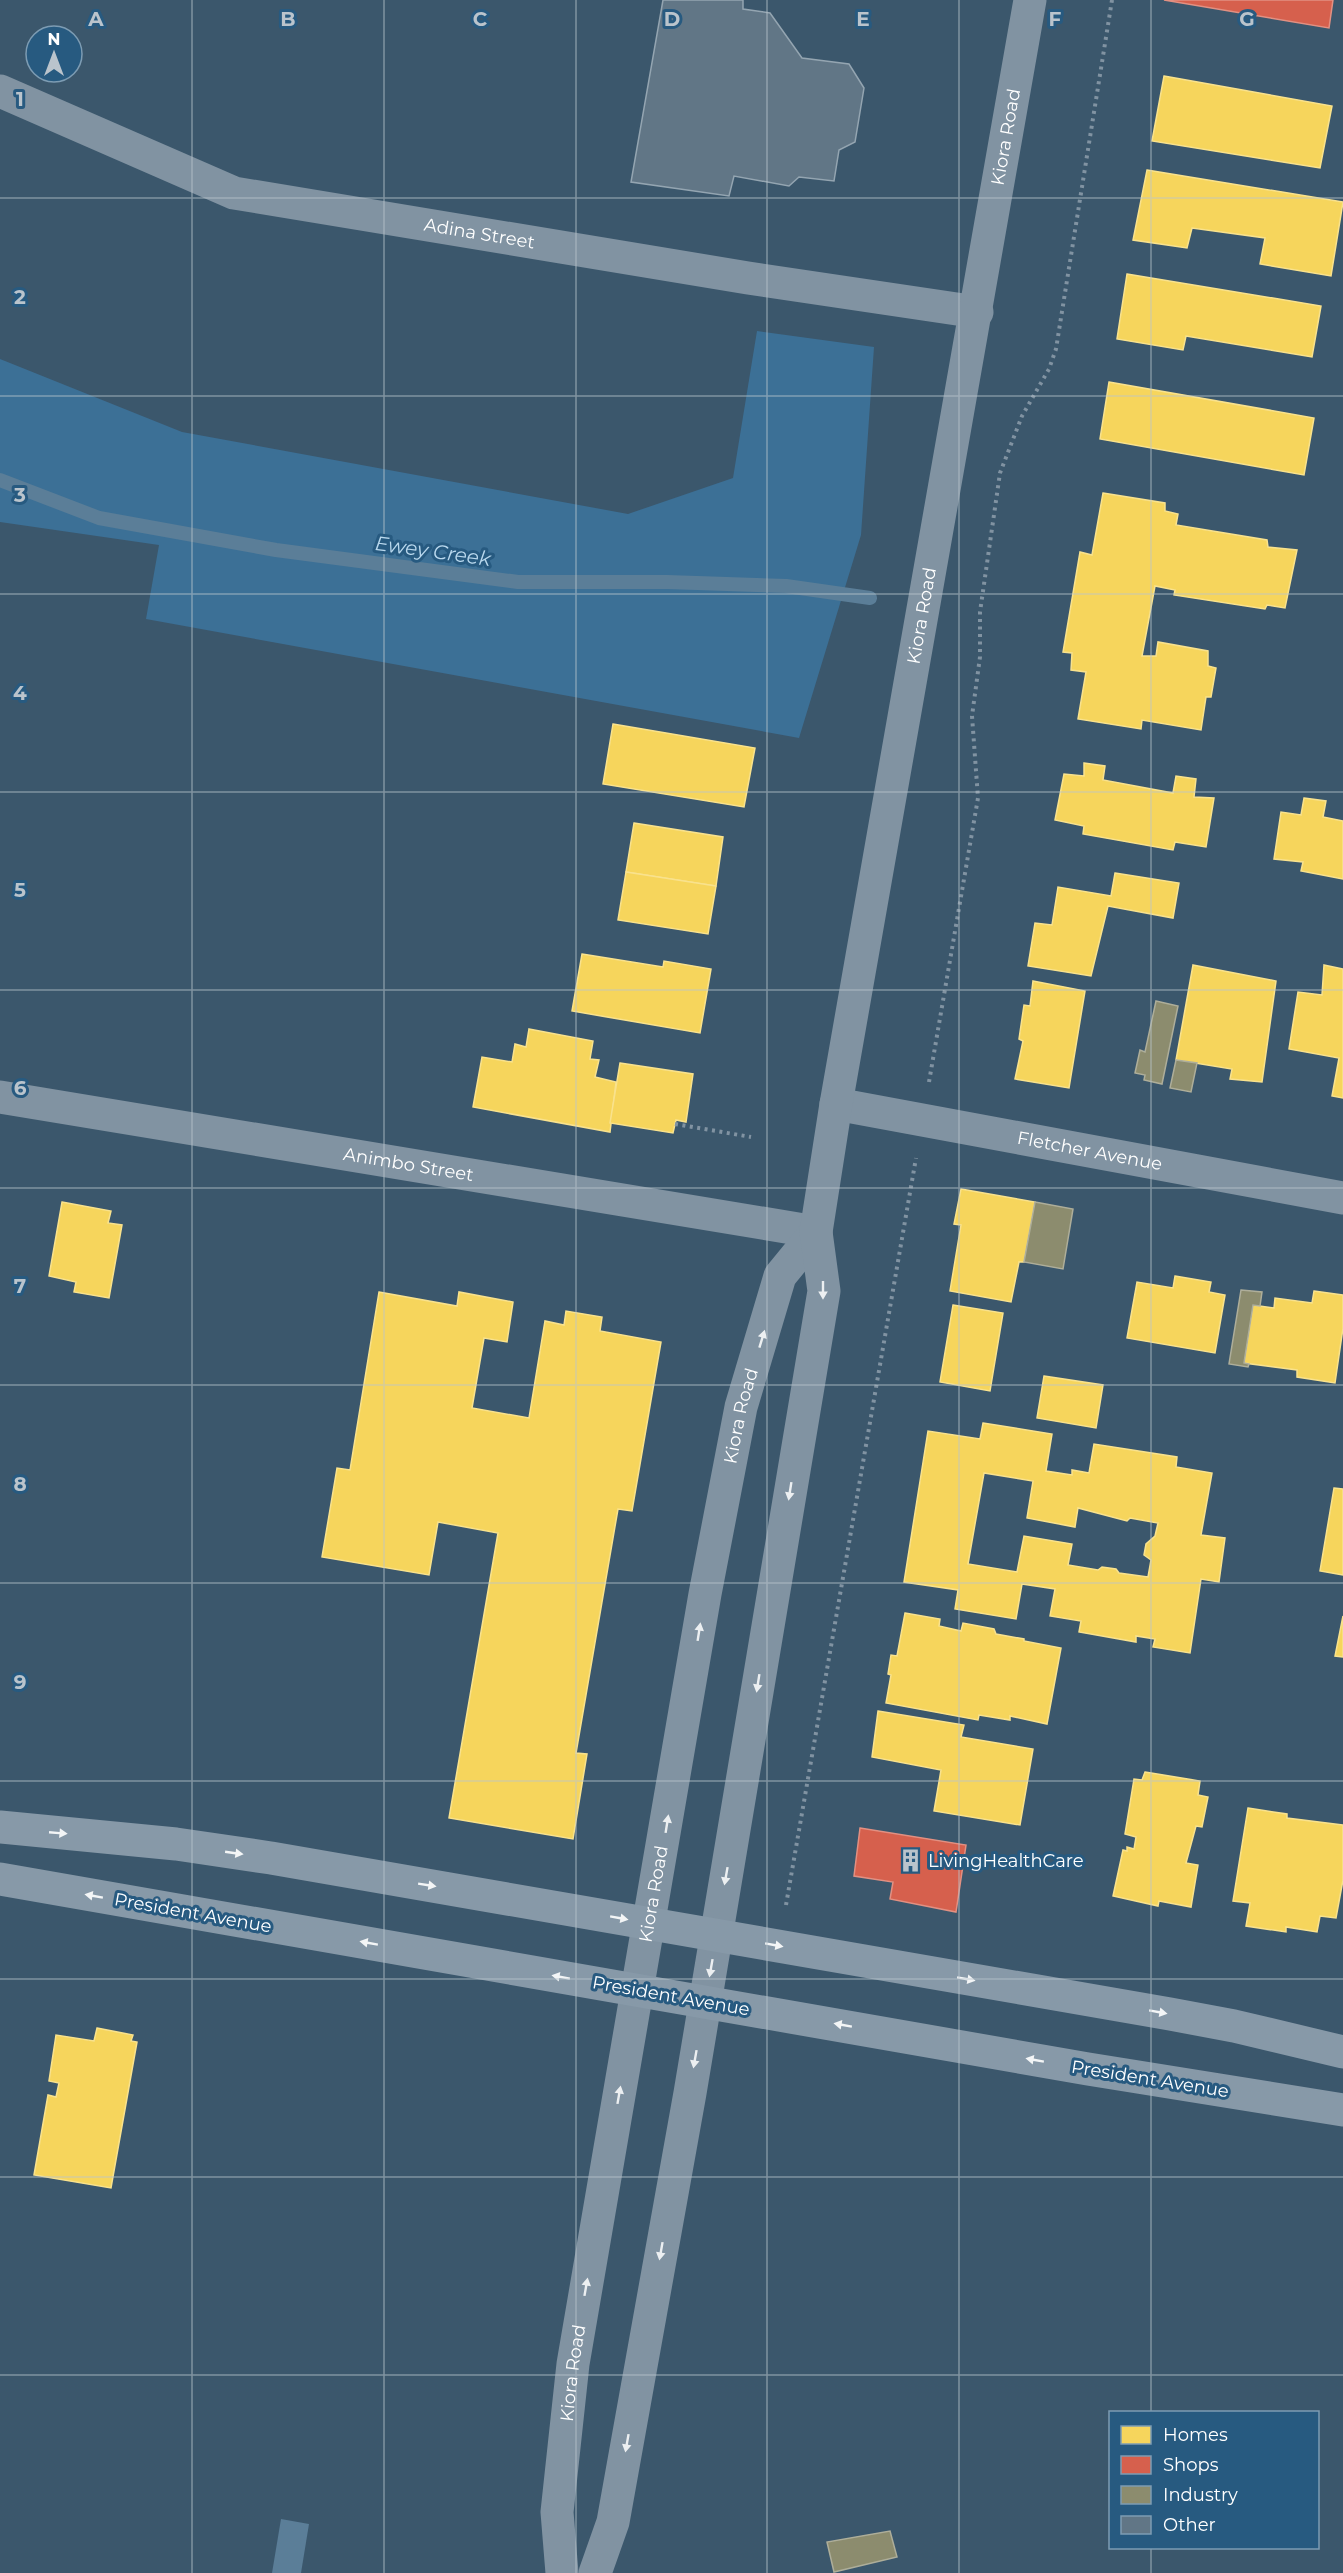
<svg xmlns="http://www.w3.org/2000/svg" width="1343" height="2573" font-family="Montserrat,sans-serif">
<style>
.green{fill:#3c7096}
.water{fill:#5b7e98}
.homes{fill:#f6d55c;stroke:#f9e28d;stroke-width:1.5;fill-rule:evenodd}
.shops{fill:#d6604d;stroke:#e29082;stroke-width:1.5}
.industry{fill:#8c8c6e;stroke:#aeae9a;stroke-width:1.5}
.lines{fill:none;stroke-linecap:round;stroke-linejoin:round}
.stream{stroke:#5b7e98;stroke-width:14}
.building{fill:#617686;stroke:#94a5b1;stroke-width:1.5}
.path{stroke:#8193a2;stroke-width:4;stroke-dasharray:3 4.5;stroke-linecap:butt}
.minor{stroke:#8193a2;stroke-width:33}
.tertiary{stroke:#8193a2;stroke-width:33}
.secondary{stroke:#8799a8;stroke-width:33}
.oneway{fill:#eceff1}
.oneway2{fill:#f3f5f6}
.grid{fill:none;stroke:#bac4cc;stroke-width:1.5;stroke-opacity:0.55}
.labels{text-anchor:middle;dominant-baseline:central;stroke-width:6;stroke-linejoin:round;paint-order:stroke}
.street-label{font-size:18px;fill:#fff;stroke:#275a80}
.poi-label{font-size:18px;fill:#fff;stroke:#275a80;text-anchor:start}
.water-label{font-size:20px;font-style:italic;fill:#b9d8ed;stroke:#275a80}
.grid-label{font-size:20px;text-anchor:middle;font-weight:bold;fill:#bac4cc;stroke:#275a80;stroke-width:6;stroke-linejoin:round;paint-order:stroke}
</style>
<rect width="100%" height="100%" fill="#3b576c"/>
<polygon class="green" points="757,331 874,347 861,535 799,738 146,619 159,545 0,522 0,359 182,432 628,514 733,478"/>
<polygon class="water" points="281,2519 309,2524 301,2573 272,2573"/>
<g class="homes">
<polygon points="1164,76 1332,106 1320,168 1152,141"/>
<polygon points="1147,170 1343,202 1331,276 1260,264 1265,238 1192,228 1187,248 1133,240"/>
<polygon points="1127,274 1321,306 1312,357 1186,336 1183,350 1117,339"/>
<polygon points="1109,382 1314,418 1304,475 1100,439"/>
<polygon points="1103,493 1165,503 1165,511 1178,514 1176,525 1267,540 1268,547 1297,550 1285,608 1267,605 1265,609 1174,595 1175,590 1155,586 1142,656 1156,656 1158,642 1208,651 1208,666 1216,668 1211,697 1206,697 1201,730 1142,720 1141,729 1078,719 1086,672 1071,670 1072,653 1063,652 1080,552 1092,555"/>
<polygon points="613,724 755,748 744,807 603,784"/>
<polygon points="1084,763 1105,766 1103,780 1173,793 1176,776 1196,779 1194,797 1214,798 1206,847 1175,842 1173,850 1083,834 1084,826 1055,820 1064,774 1084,776"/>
<polygon points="1304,798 1326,801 1323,817 1343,821 1343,879 1301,871 1303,862 1274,859 1281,812 1301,815"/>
<polygon points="634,823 723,837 716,886 626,872"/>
<polygon points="626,872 716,886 708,934 618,920"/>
<polygon points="1115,873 1179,883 1173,918 1108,906 1091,976 1028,966 1035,923 1052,925 1058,887 1111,896"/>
<polygon points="582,954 663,967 664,961 711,969 700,1033 572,1011"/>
<polygon points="1193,965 1276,981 1262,1082 1230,1079 1232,1069 1176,1060"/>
<polygon points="1324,965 1343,969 1343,1098 1332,1096 1339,1058 1289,1049 1298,992 1322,995"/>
<polygon points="1033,981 1085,991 1069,1088 1015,1079 1023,1041 1019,1039 1024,1005 1030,1006"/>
<polygon points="529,1029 593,1041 590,1059 599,1060 595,1077 616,1082 610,1132 473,1107 482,1057 512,1062 515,1044 526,1047"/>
<polygon points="620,1063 693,1074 686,1122 676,1120 673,1133 610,1123"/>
<polygon points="961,1189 1035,1202 1024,1262 1019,1262 1011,1302 950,1291 961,1225 954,1224"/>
<polygon points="62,1202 111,1211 108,1223 122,1225 109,1298 74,1292 76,1282 49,1276"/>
<polygon points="1175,1276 1211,1282 1209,1292 1225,1295 1215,1353 1127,1338 1137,1282 1173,1288"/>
<polygon points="1314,1291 1343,1295 1343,1328 1335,1383 1297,1377 1297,1370 1244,1363 1253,1305 1274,1308 1275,1298 1312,1303"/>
<polygon points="379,1292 457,1306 459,1292 513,1302 507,1342 484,1338 472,1408 529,1418 545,1321 564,1325 566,1311 602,1317 600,1331 661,1342 632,1511 618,1509 576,1753 587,1754 573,1839 449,1818 498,1533 438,1522 429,1575 322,1557 337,1468 350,1470"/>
<polygon points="953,1305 1003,1313 990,1391 940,1382"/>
<polygon points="1044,1376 1103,1385 1096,1428 1037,1418"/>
<path d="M983 1423 1052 1434 1046 1471 1072 1475V1470L1089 1473 1094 1444 1177 1457 1176 1467 1212 1473 1201 1535 1225 1538 1219 1582 1201 1579 1190 1653 1153 1647 1155 1639 1136 1636V1642L1079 1632 1081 1621 1050 1616 1055 1589 1022 1584 1016 1619 955 1609 958 1590 904 1582 928 1431 980 1439ZM984 1473 1033 1481 1027 1518 1075 1527 1078 1508 1127 1521 1130 1518 1158 1523 1155 1536 1146 1544 1144 1555 1151 1560 1148 1577 1119 1573 1116 1569 1102 1567 1098 1570 1068 1565 1072 1544 1024 1536 1017 1572 968 1564Z"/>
<polygon points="1334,1488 1343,1489 1343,1575 1320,1571"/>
<polygon points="905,1613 940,1619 939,1626 961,1631 963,1623 994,1629 996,1634 1024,1639 1024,1641 1061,1648 1047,1724 1010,1716 1010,1720 979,1715 978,1720 886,1703 891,1675 888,1674 891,1655 897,1656"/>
<polygon points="1343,1616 1343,1657 1335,1656"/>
<polygon points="878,1711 964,1725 961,1737 1033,1749 1020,1825 934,1811 941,1770 872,1757"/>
<polygon points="1145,1772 1200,1781 1198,1795 1208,1797 1202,1827 1196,1826 1186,1863 1198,1865 1191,1907 1159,1901 1158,1906 1113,1896 1123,1850 1127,1851 1127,1847 1134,1849 1136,1837 1125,1834 1134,1779 1142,1780"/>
<polygon points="1248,1808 1287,1814 1287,1818 1343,1825 1343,1880 1336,1918 1320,1916 1317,1932 1286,1927 1286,1932 1246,1926 1250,1903 1233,1901"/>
<polygon points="97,2028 133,2035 131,2041 137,2042 111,2188 34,2175 48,2095 56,2097 59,2083 49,2081 56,2035 94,2041"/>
</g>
<g class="shops">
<polygon points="1164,0 1333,0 1329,28"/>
<polygon points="860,1828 966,1845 956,1912 890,1899 893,1882 854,1876"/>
</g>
<g class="industry">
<polygon points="1156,1001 1178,1006 1162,1084 1144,1080 1145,1075 1135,1073 1140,1050 1145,1052"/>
<polygon points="1176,1060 1197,1063 1191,1092 1170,1088"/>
<polygon points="1035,1202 1073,1209 1063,1269 1024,1262"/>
<polygon points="1241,1290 1262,1292 1260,1306 1253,1305 1244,1363 1249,1364 1248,1367 1229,1364"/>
<polygon points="890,2531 897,2557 834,2572 827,2542"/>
</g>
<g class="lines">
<polyline class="stream" points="0,480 99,518 276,550 518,582 667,582 786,586 870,598"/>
</g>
<polygon class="building" points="663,0 743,0 743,9 770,13 802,58 849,64 864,88 855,142 839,150 834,181 799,177 789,186 734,176 729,196 631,182"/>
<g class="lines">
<g class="path">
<polyline points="929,1082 978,798 972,716 980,657 980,612 1000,473 1022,416 1049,369 1056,349 1112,0"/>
<polyline points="675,1124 751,1137"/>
<polyline points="786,1905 916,1158"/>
</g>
<g class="minor">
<path id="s1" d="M0 91 234 193 748 278 977 312"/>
<path id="s2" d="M0 1097 816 1232"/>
<path id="s3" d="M836 1104 1343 1198"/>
</g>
<g class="tertiary">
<path id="s4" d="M562 2573 557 2512 573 2364 705 1594 741 1407 780 1276 816 1232"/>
<path id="s5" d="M595 2573 613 2522 690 2093 824 1291 816 1232 836 1104 1030 0"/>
</g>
<g class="secondary">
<polyline points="0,1827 176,1844 271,1858 1170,2014 1234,2026 1343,2052"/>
<polyline points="0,1879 1088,2069 1343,2110"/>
</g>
</g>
<defs><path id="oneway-solid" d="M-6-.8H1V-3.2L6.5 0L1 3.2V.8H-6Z" transform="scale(1.5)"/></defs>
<g class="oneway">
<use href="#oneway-solid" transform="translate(823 1290) rotate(90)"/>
<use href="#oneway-solid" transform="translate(762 1339) rotate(-73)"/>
<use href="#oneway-solid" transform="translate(790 1491) rotate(99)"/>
<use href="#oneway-solid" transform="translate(699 1632) rotate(-81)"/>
<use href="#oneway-solid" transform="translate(758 1683) rotate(99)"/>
<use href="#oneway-solid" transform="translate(667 1824) rotate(-81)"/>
<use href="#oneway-solid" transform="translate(726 1876) rotate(100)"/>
<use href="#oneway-solid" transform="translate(711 1968) rotate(100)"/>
<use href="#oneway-solid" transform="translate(695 2059) rotate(100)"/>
<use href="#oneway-solid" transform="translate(619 2095) rotate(-80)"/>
<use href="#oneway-solid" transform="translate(661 2251) rotate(100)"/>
<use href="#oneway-solid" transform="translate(586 2287) rotate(-80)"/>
<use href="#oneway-solid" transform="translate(627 2443) rotate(100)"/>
</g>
<g class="oneway2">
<use href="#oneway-solid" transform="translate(58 1833) rotate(5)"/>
<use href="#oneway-solid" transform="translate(234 1853) rotate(8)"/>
<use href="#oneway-solid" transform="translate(427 1885) rotate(9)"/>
<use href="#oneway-solid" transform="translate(94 1896) rotate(-170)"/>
<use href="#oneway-solid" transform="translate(619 1918) rotate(10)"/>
<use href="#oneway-solid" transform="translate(369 1943) rotate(-170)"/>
<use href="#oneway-solid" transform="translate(774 1945) rotate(10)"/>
<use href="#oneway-solid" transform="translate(561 1977) rotate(-170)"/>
<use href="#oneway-solid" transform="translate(966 1979) rotate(10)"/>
<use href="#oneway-solid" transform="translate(1158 2012) rotate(10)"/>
<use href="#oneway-solid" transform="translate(843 2025) rotate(-170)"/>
<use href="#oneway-solid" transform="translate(1035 2060) rotate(-170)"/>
</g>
<path class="grid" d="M192 0V2573M384 0V2573M576 0V2573M767 0V2573M959 0V2573M1151 0V2412M0 198H1343M0 396H1343M0 594H1343M0 792H1343M0 990H1343M0 1188H1343M0 1385H1343M0 1583H1343M0 1781H1343M0 1979H1343M0 2177H1343M0 2375H1343M1151 2548V2573"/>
<defs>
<symbol id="building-bare" viewBox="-9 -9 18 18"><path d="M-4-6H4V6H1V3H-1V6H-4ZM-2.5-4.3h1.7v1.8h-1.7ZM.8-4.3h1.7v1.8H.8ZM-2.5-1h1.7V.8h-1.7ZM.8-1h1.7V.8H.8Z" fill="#bac4cc" stroke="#275a80" stroke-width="2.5" paint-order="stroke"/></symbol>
</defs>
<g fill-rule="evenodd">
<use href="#building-bare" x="894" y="1844" width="33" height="33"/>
</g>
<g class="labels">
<g class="street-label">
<text stroke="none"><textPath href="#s5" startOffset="2474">Kiora Road</textPath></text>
<text stroke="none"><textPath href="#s1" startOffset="504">Adina Street</textPath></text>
<text stroke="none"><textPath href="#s5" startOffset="1988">Kiora Road</textPath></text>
<text stroke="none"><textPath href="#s3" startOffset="258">Fletcher Avenue</textPath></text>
<text stroke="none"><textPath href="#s2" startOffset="414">Animbo Street</textPath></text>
<text stroke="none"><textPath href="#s4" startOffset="1173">Kiora Road</textPath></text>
<text stroke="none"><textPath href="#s4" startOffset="687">Kiora Road</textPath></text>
<text transform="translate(193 1913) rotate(10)">President Avenue</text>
<text transform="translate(671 1996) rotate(10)">President Avenue</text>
<text transform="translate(1150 2079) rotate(9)">President Avenue</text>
<text stroke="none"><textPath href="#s4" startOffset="201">Kiora Road</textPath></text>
</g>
<g class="poi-label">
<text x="928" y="1861">LivingHealthCare</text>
</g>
<g class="water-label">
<text transform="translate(433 551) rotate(8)">Ewey Creek</text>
</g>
</g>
<g class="grid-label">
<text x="96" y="26">A</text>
<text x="288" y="26">B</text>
<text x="480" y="26">C</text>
<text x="672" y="26">D</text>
<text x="863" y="26">E</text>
<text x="1055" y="26">F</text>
<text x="1247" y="26">G</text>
<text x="20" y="106">1</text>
<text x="20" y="304">2</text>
<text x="20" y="502">3</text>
<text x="20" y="700">4</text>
<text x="20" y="897">5</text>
<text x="20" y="1095">6</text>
<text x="20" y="1293">7</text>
<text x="20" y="1491">8</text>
<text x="20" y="1689">9</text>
</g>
<rect x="1109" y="2411" width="210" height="138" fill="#275a80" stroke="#7d9cb3" stroke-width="1.5"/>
<rect x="1121" y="2426" width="30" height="18" fill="#f6d55c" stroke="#7d9cb3" stroke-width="1.5"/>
<text x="1163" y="2441" font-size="18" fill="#ffffff">Homes</text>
<rect x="1121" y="2456" width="30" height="18" fill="#d6604d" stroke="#7d9cb3" stroke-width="1.5"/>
<text x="1163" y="2471" font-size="18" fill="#ffffff">Shops</text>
<rect x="1121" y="2486" width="30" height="18" fill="#8c8c6e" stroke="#7d9cb3" stroke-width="1.5"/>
<text x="1163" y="2501" font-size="18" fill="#ffffff">Industry</text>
<rect x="1121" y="2516" width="30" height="18" fill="#617686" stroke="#7d9cb3" stroke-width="1.5"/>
<text x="1163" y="2531" font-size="18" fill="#ffffff">Other</text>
<g transform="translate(54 54)"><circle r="28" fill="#275a80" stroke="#7d9cb3" stroke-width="1.5"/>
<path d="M0-4.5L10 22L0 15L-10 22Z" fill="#bac4cc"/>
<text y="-9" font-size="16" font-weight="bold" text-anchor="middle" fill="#ffffff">N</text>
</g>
</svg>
